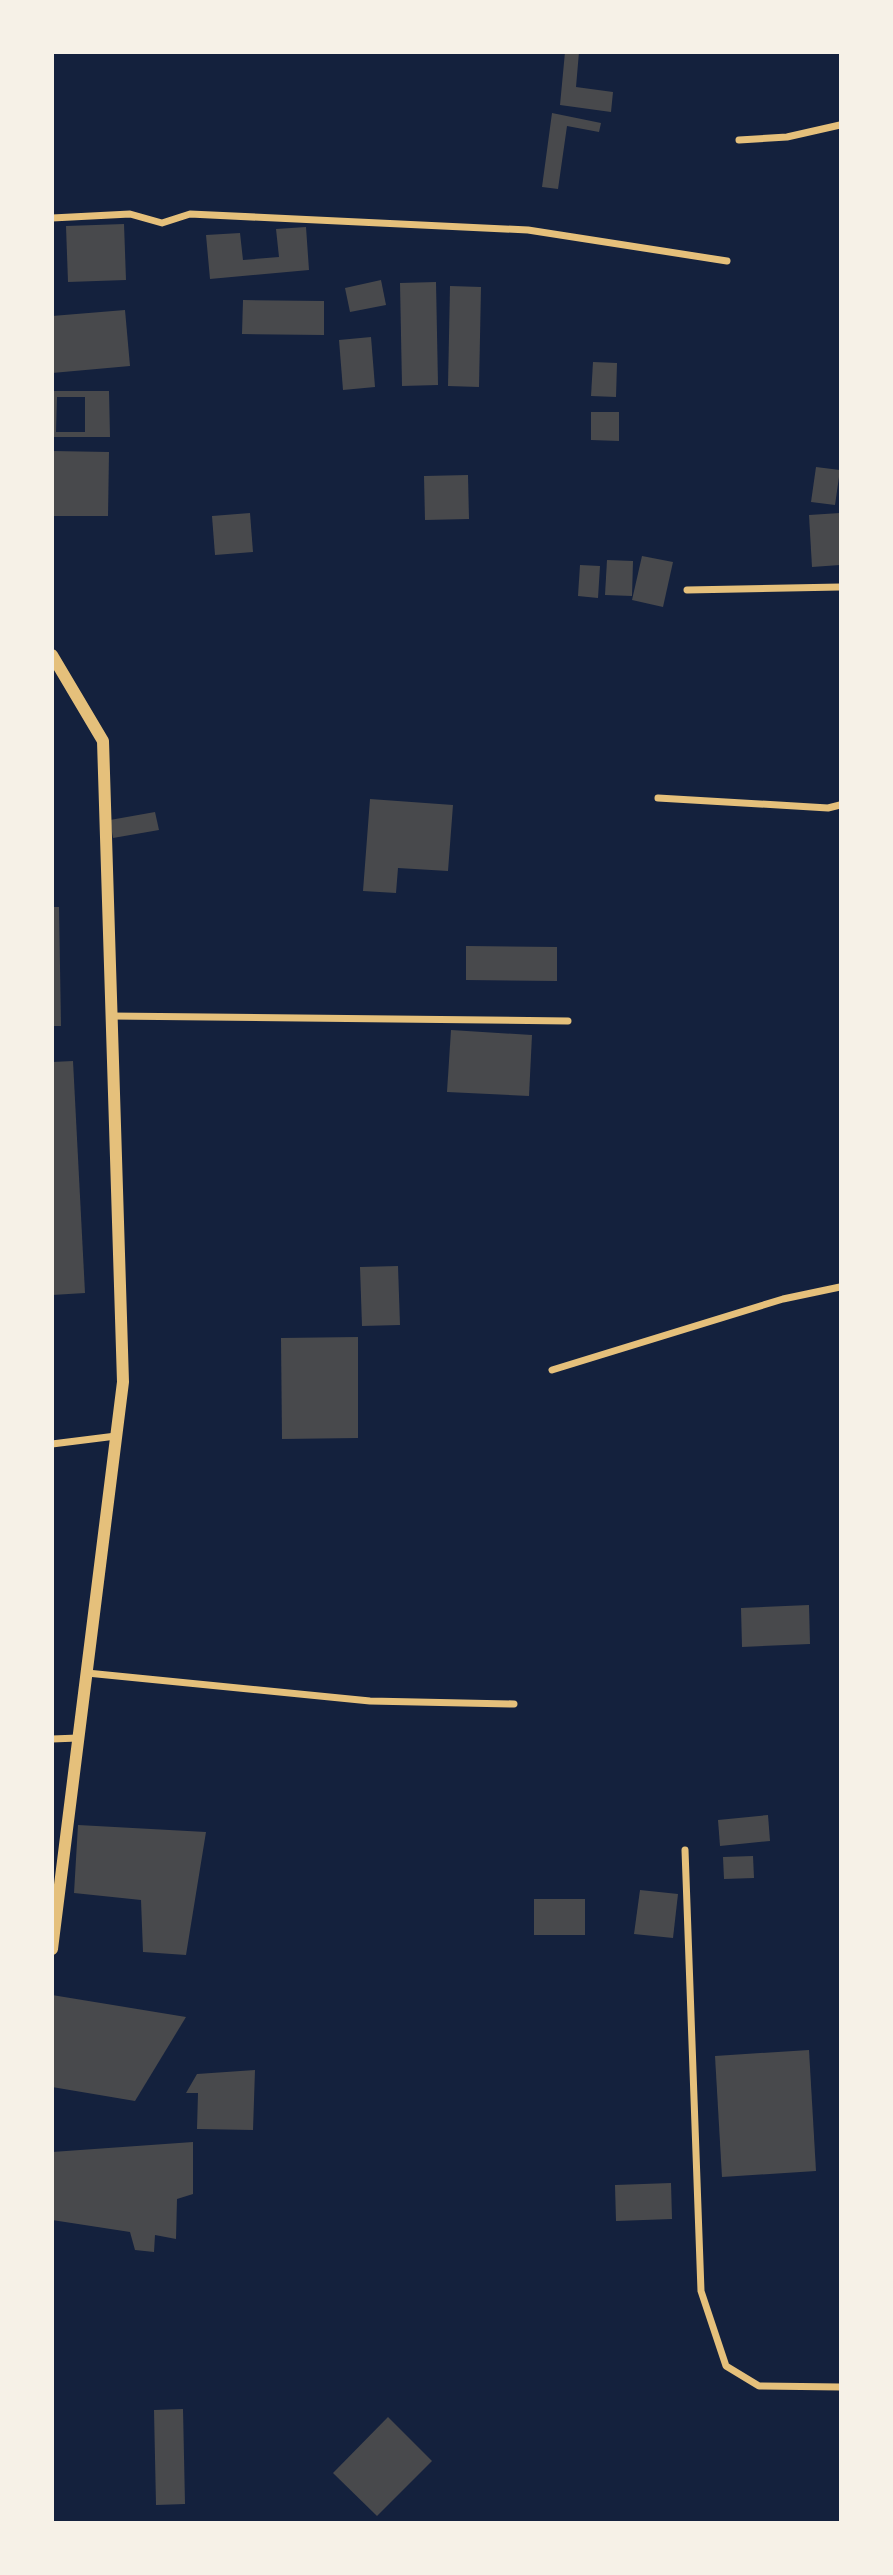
<svg xmlns="http://www.w3.org/2000/svg" width="893" height="2575" font-family="'Noto Sans',sans-serif">
<style>
.building{fill:#48494c;fill-rule:evenodd}
.lines{fill:none;stroke-linecap:round;stroke-linejoin:round}
.minor{stroke:#e5c07b;stroke-width:7}
.tertiary{stroke:#e5c07b;stroke-width:12}
</style>
<rect width="100%" height="100%" fill="#14213d"/>
<g class="building">
<polygon points="565,52 579,52 576,87 613,92 611,112 560,105"/>
<polygon points="552,113 601,123 599,132 567,126 558,189 542,187"/>
<polygon points="124,224 126,280 68,282 66,226"/>
<polygon points="306,227 309,270 210,279 206,235 240,233 243,260 279,257 276,229"/>
<polygon points="381,280 386,305 350,312 345,288"/>
<polygon points="436,282 438,385 402,386 400,283"/>
<polygon points="450,286 481,287 479,387 448,386"/>
<polygon points="243,300 324,301 324,335 242,334"/>
<polygon points="125,310 130,366 52,373 52,316"/>
<polygon points="371,337 375,387 343,390 339,340"/>
<polygon points="593,362 617,363 616,397 591,396"/>
<path d="M52 391H109L110 437H52ZM57 397H85V432H56Z"/>
<polygon points="591,412 619,412 619,441 591,440"/>
<polygon points="52,451 109,452 108,516 52,516"/>
<polygon points="816,467 840,470 835,505 811,502"/>
<polygon points="468,475 469,519 425,520 424,476"/>
<polygon points="250,513 253,552 215,555 212,516"/>
<polygon points="840,513 840,565 812,567 809,515"/>
<polygon points="642,556 673,562 663,607 632,600"/>
<polygon points="607,560 633,561 632,596 605,595"/>
<polygon points="580,565 600,566 598,598 578,596"/>
<polygon points="370,799 453,805 448,871 398,868 396,893 363,891"/>
<polygon points="155,812 159,830 113,838 110,820"/>
<polygon points="52,907 59,907 61,1026 52,1026"/>
<polygon points="466,946 557,947 557,981 466,980"/>
<polygon points="451,1030 532,1035 529,1096 447,1092"/>
<polygon points="73,1061 85,1293 52,1295 52,1062"/>
<polygon points="398,1266 400,1325 362,1326 360,1267"/>
<polygon points="358,1337 358,1438 282,1439 281,1338"/>
<polygon points="809,1605 810,1644 742,1647 741,1608"/>
<polygon points="768,1815 770,1841 720,1846 718,1820"/>
<polygon points="78,1825 206,1832 186,1955 143,1952 141,1900 74,1893"/>
<polygon points="753,1856 754,1878 724,1879 723,1857"/>
<polygon points="640,1890 678,1894 673,1938 634,1934"/>
<rect x="534" y="1899" width="51" height="36"/>
<polygon points="52,1995 186,2017 135,2101 52,2087"/>
<polygon points="809,2050 816,2171 722,2177 715,2056"/>
<polygon points="255,2070 253,2130 197,2129 198,2093 186,2093 197,2074"/>
<polygon points="193,2142 193,2194 177,2199 176,2239 155,2235 154,2252 135,2250 130,2232 52,2220 52,2152"/>
<polygon points="671,2183 672,2219 616,2221 615,2185"/>
<polygon points="183,2409 185,2504 156,2505 154,2410"/>
<polygon points="388,2417 432,2461 377,2516 333,2473"/>
</g>
<g class="lines">
<g class="minor">
<polyline points="739,140 787,137 840,125"/>
<polyline points="52,218 130,214 162,223 190,214 528,230 727,261"/>
<polyline points="687,590 840,587"/>
<polyline points="658,798 828,808 840,805"/>
<polyline points="111,1016 568,1021"/>
<polyline points="552,1370 783,1299 840,1287"/>
<polyline points="52,1444 116,1436"/>
<polyline points="87,1673 370,1701 514,1704"/>
<polyline points="52,1739 78,1738"/>
<polyline points="685,1850 701,2291 726,2366 759,2386 840,2387"/>
</g>
<polyline class="tertiary" points="52,655 103,741 123,1382 52,1949"/>
</g>
<rect width="893" height="2575" fill="none" stroke="#f6f1e7" stroke-width="108"/>
</svg>
